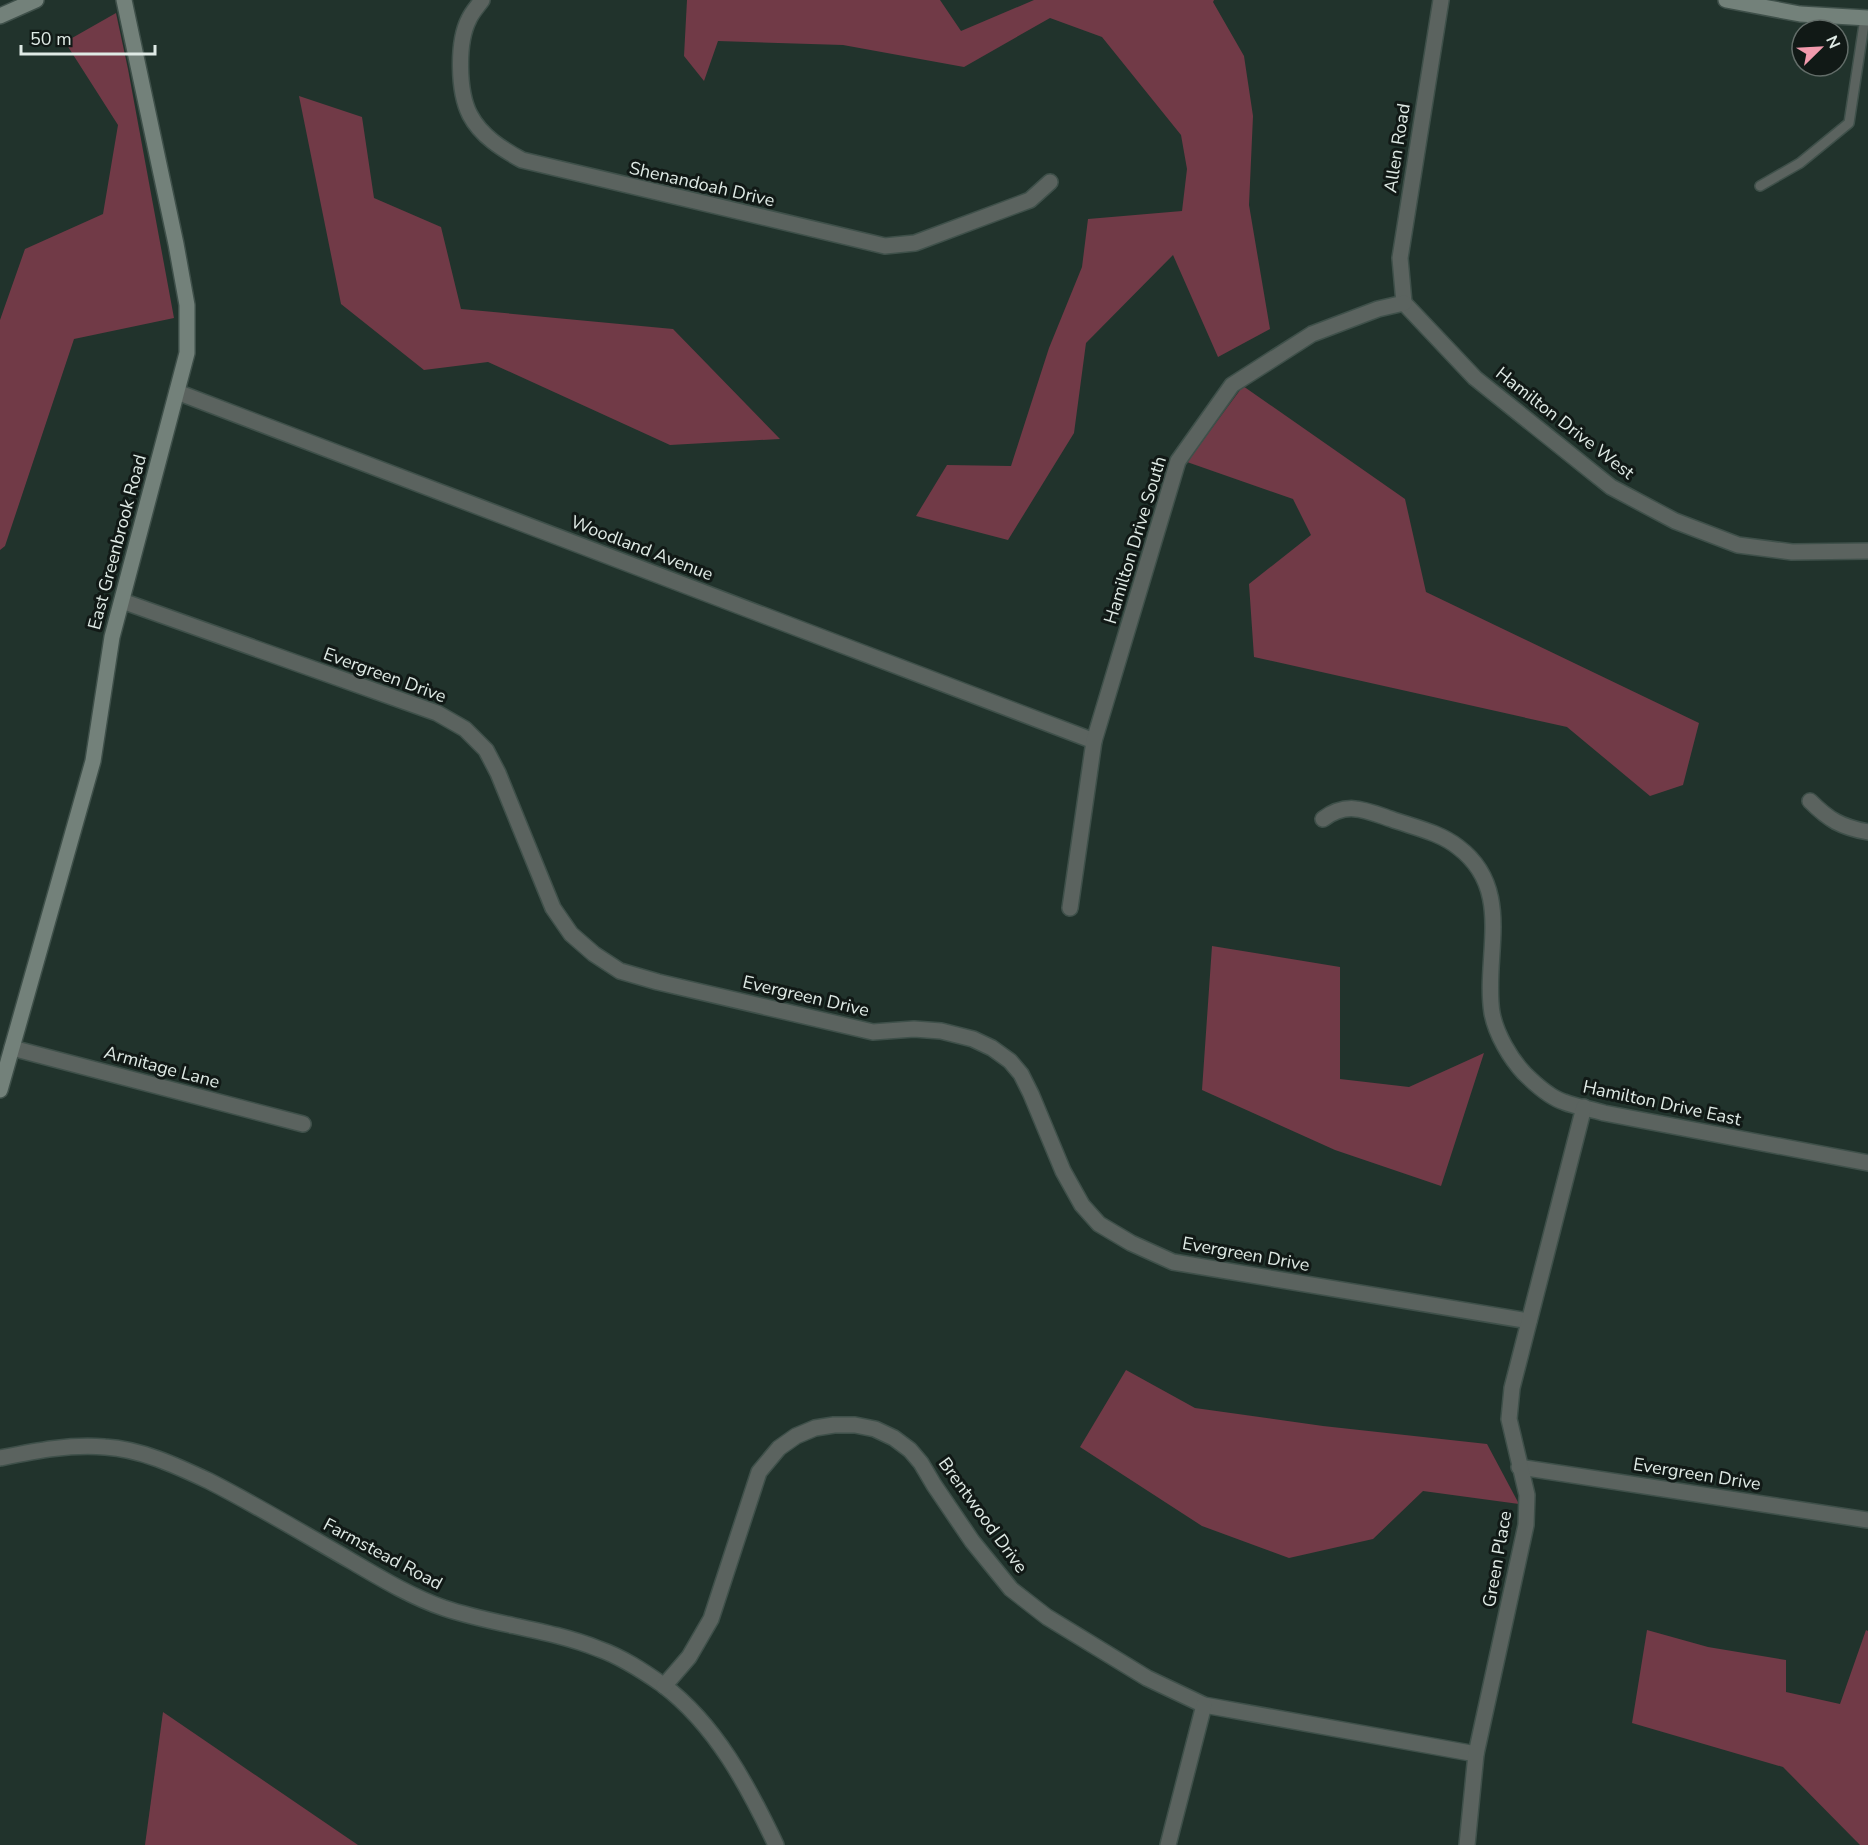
<svg xmlns="http://www.w3.org/2000/svg" width="1868" height="1845" font-family="'Nunito Sans',sans-serif">
<style>
.green{fill:#713a47}
.lines{fill:none;stroke-linecap:round;stroke-linejoin:round}
.lane-casing{stroke:#3f504a;stroke-width:12}
.street-casing{stroke:#3f504a;stroke-width:18}
.secondary-casing{stroke:#3f504a;stroke-width:18}
.lane{stroke:#5b635f;stroke-width:9}
.street{stroke:#5b635f;stroke-width:15}
.secondary{stroke:#73817a;stroke-width:15}
.labels{text-anchor:middle;dominant-baseline:central;stroke-width:6;stroke-linejoin:round;paint-order:stroke}
.street-label{font-size:18px;fill:#dfeae5;stroke:#111916}
</style>
<rect width="100%" height="100%" fill="#21332c"/>
<g class="green">
<polygon points="687,0 940,0 961,31 1034,0 1214,0 1213,2 1244,56 1253,116 1249,205 1270,329 1218,357 1173,255 1086,343 1074,433 1008,540 916,516 947,465 1011,466 1049,348 1082,267 1088,219 1182,211 1187,169 1181,135 1102,37 1050,18 964,67 843,45 718,41 704,81 684,56"/>
<polygon points="116,13 128,69 174,318 74,339 5,546 0,550 0,320 25,249 103,214 118,125 65,42"/>
<polygon points="299,96 362,117 374,198 441,227 461,309 673,329 780,439 670,445 488,362 424,370 341,304"/>
<polygon points="1243,386 1405,499 1426,592 1699,723 1683,785 1650,796 1567,727 1254,657 1249,584 1311,535 1293,499 1187,462"/>
<polygon points="1212,946 1340,967 1340,1079 1409,1087 1484,1053 1441,1186 1335,1150 1202,1090"/>
<polygon points="1126,1370 1195,1408 1323,1426 1487,1444 1519,1504 1423,1491 1373,1539 1289,1558 1202,1526 1080,1447"/>
<polygon points="1647,1630 1708,1647 1786,1660 1786,1692 1840,1704 1866,1630 1868,1631 1868,1845 1860,1845 1783,1767 1632,1723"/>
<polygon points="163,1712 358,1845 145,1845"/>
</g>
<g class="lines">
<defs>
<polyline id="lane" points="1760,186 1800,163 1849,123 1865,18"/>
<g id="street">
<path d="M482 0C478 6 472 12 469 19 457 42 458 92 470 115 481 136 502 149 522 160L885 246 915 243 1030 200 1050 182"/>
<polyline points="1404,303 1475,378 1611,487 1675,521 1738,545 1792,552 1868,551"/>
<polyline points="1404,303 1400,258 1441,0"/>
<polyline points="177,392 1094,741"/>
<polyline points="122,601 437,713 465,729 486,750 498,773 553,908 571,934 594,954 620,971 658,982 873,1032 914,1029 941,1031 973,1039 992,1048 1010,1061 1021,1074 1031,1094 1063,1171 1082,1205 1099,1224 1131,1243 1173,1262 1529,1321"/>
<path d="M1810 801C1829 820 1841 827 1868 832"/>
<path d="M1323 819C1347 801 1365 810 1391 819 1413 827 1439 832 1458 847 1515 890 1483 956 1492 1013 1496 1034 1510 1058 1524 1073 1535 1084 1549 1097 1564 1102 1577 1107 1591 1109 1604 1113L1868 1163"/>
<polyline points="1070,908 1094,741 1178,461 1232,385 1312,334 1378,309 1404,303"/>
<polyline points="12,1048 303,1124"/>
<path d="M0 1458C35 1451 69 1444 105 1447 141 1449 177 1466 209 1481 258 1506 306 1535 353 1562 382 1579 412 1597 444 1608 494 1625 549 1629 599 1649 622 1657 643 1671 663 1685 716 1725 748 1786 776 1845"/>
<polyline points="1519,1467 1868,1520"/>
<polyline points="664,1686 689,1657 711,1619 759,1472 779,1448 796,1436 815,1428 834,1425 855,1425 875,1429 894,1438 910,1450 921,1463 934,1485 972,1541 1011,1589 1047,1617 1147,1678 1204,1705 1476,1754"/>
<polyline points="1168,1845 1204,1705"/>
<polyline points="1467,1845 1476,1754 1526,1525 1527,1495 1509,1419 1512,1388 1584,1107"/>
</g>
<g id="secondary">
<polyline points="1726,0 1800,14 1868,18"/>
<polyline points="0,16 36,0"/>
<polyline points="0,1090 93,761 112,637 187,353 187,305 176,244 124,0"/>
</g>
</defs>
<use href="#lane" class="lane-casing"/>
<use href="#street" class="street-casing"/>
<use href="#secondary" class="secondary-casing"/>
<use href="#lane" class="lane"/>
<use href="#street" class="street"/>
<use href="#secondary" class="secondary"/>
</g>
<g class="labels">
<g class="street-label">
<text transform="translate(1397 148) rotate(-81)">Allen Road</text>
<text transform="translate(702 184) rotate(13)">Shenandoah Drive</text>
<text transform="translate(1565 423) rotate(38)">Hamilton Drive West</text>
<text transform="translate(1135 540) rotate(-73)">Hamilton Drive South</text>
<text transform="translate(117 542) rotate(-75)">East Greenbrook Road</text>
<text transform="translate(642 548) rotate(21)">Woodland Avenue</text>
<text transform="translate(385 675) rotate(20)">Evergreen Drive</text>
<text transform="translate(806 996) rotate(13)">Evergreen Drive</text>
<text transform="translate(162 1067) rotate(15)">Armitage Lane</text>
<text transform="translate(1662 1103) rotate(12)">Hamilton Drive East</text>
<text transform="translate(1246 1254) rotate(10)">Evergreen Drive</text>
<text transform="translate(1697 1474) rotate(9)">Evergreen Drive</text>
<text transform="translate(983 1515) rotate(54)">Brentwood Drive</text>
<text transform="translate(383 1554) rotate(28)">Farmstead Road</text>
<text transform="translate(1497 1559) rotate(-80)">Green Place</text>
</g>
</g>
<g transform="translate(1820 48) rotate(66)"><circle r="28" fill="#111916" stroke="#636d69" stroke-width="1.5"/>
<path d="M0-4.5L10 22L0 15L-10 22Z" fill="#f29aad"/>
<text y="-9" font-size="16" font-weight="bold" text-anchor="middle" fill="#dfeae5">N</text>
</g>
<path d="M21 45v9h134v-9" fill="none" stroke="#dfeae5" stroke-width="3"/>
<text x="30" y="45" font-size="18" fill="#dfeae5" stroke="#111916" stroke-width="4.5" paint-order="stroke">50 m</text>
</svg>
